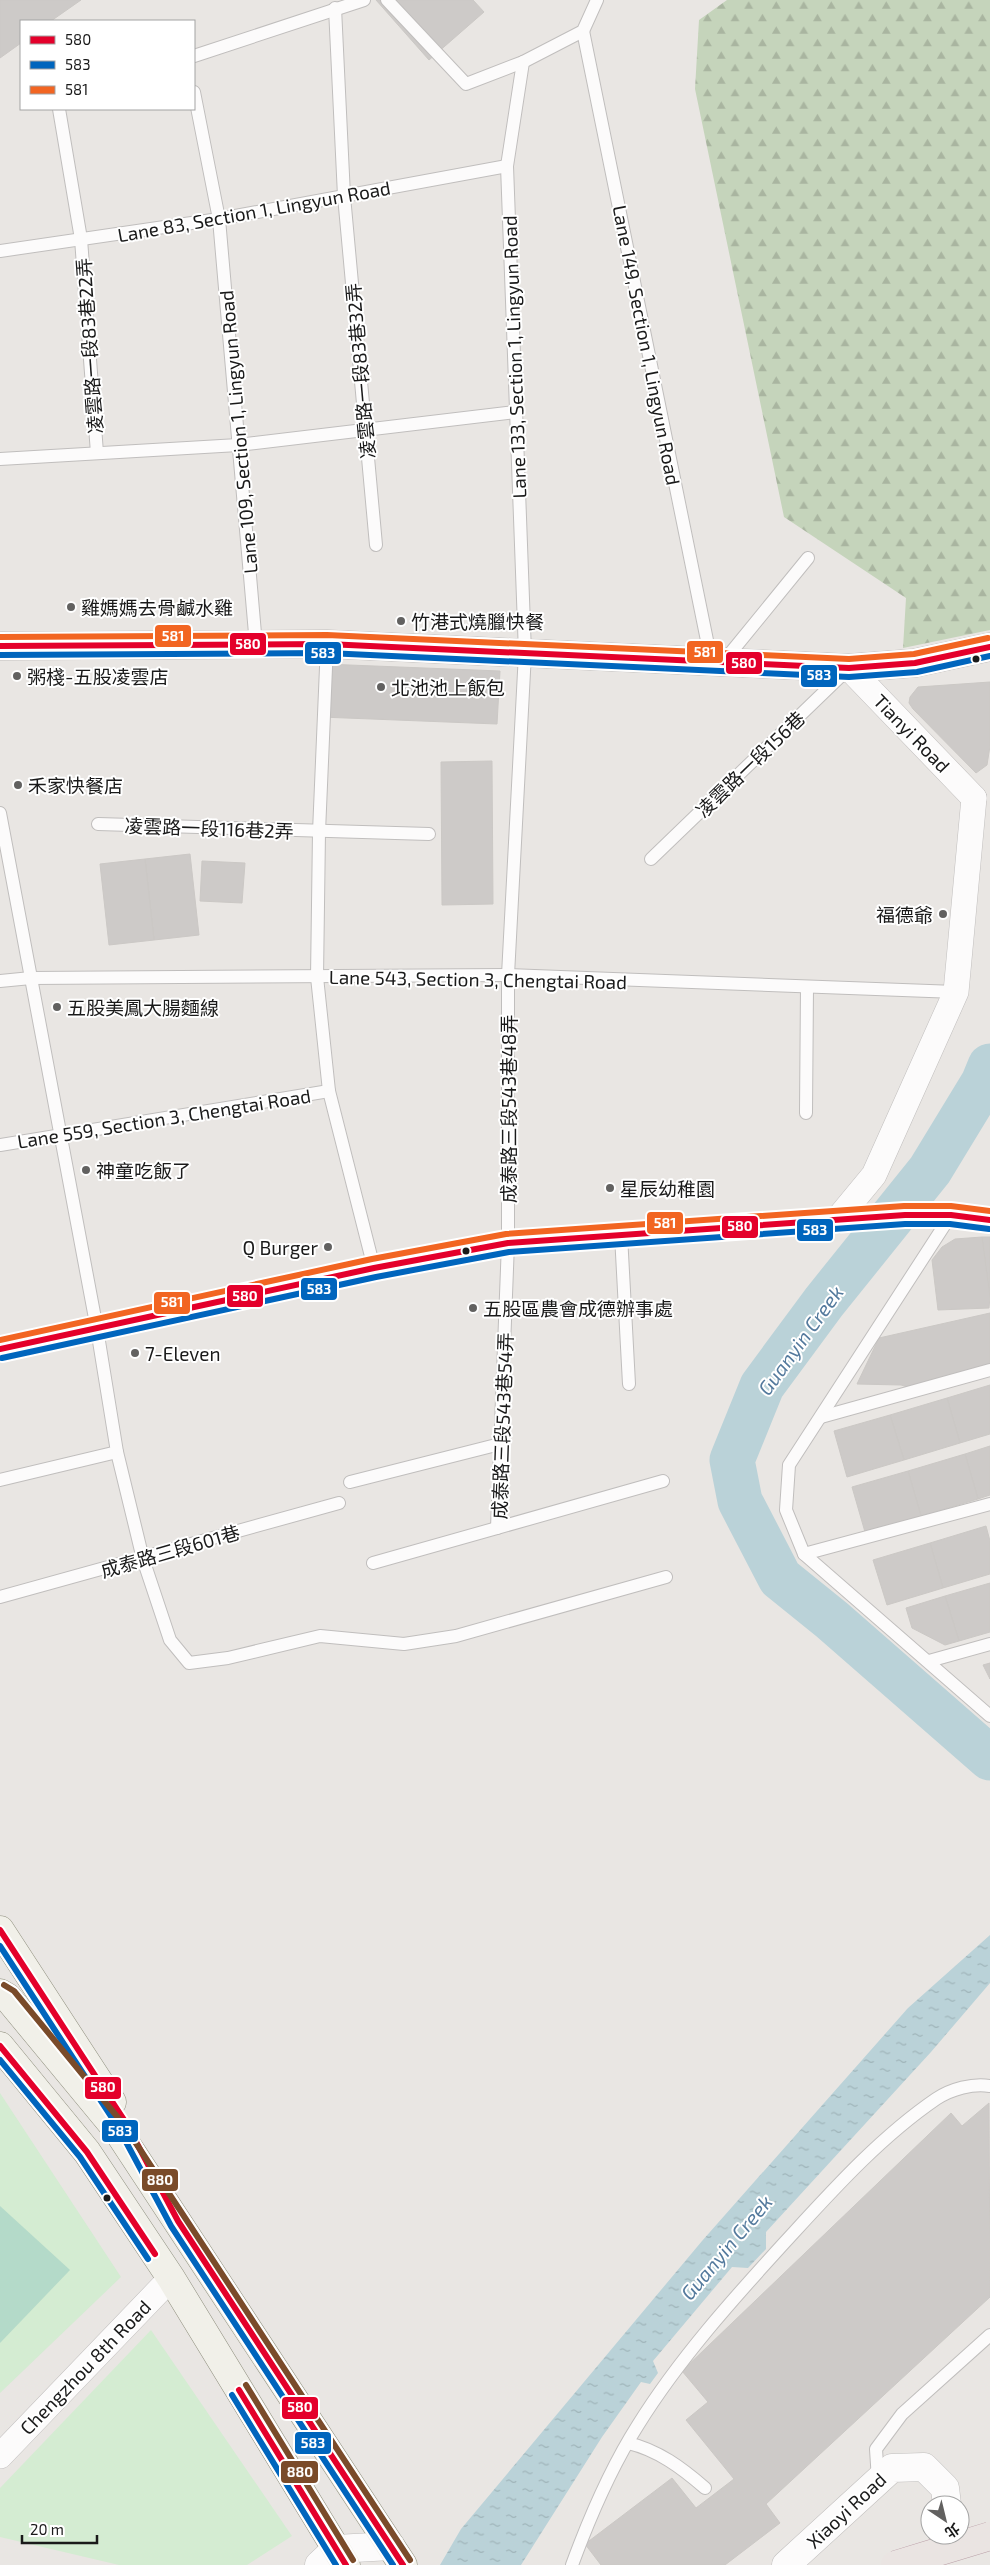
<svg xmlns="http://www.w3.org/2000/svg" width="990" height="2565" font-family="'Exo 2','Noto Sans TC',sans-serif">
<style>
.forest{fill:url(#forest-firs)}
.park{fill:#d4ecd2}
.pitch{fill:#b4dac9}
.water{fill:url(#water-ripples)}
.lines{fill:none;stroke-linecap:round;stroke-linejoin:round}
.river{stroke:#bad2d8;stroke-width:45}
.building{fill:#cdcac8;stroke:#cbc8c5}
.service-casing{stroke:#c0bebd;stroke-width:14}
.minor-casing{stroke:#c0bebd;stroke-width:26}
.tertiary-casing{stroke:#c0bebd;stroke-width:29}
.secondary-casing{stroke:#8f8f7e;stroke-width:29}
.service{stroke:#fcfbfb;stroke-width:12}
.minor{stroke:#fcfbfb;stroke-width:25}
.tertiary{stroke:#fcfbfb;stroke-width:28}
.secondary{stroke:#f1f0e9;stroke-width:28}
.trunk-bridge-casing{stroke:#b99ea6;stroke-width:29;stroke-linecap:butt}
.trunk-bridge{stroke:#eae4e2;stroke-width:28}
.bus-1-casing{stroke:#fff;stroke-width:10}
.bus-2-casing{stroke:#fff;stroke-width:10}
.bus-3-casing{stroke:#fff;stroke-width:10}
.bus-4-casing{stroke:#fff;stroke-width:10}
.bus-1{stroke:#e4002b;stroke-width:6}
.bus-2{stroke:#0065bd;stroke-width:6}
.bus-3{stroke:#f26522;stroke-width:6}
.bus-4{stroke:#7a4b2a;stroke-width:6}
.poi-dot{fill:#626160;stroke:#fff;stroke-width:2}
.bus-dot{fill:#1a1a1a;stroke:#fff;stroke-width:2}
.labels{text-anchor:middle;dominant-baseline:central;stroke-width:4;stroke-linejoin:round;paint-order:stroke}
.street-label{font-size:19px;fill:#1a1a1a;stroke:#fff}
.poi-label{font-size:19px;fill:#1a1a1a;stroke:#fff;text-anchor:start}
.water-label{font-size:20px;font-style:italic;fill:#547a9d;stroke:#fff}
.line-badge{stroke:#fff;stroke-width:2}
.badge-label{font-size:14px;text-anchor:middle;font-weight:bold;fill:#fff}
</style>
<defs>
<pattern id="forest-firs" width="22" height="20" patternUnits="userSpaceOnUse" patternTransform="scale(1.25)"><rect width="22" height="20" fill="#c5d4bb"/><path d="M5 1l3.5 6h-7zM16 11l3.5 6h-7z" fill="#a9b5a0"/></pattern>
<pattern id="water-ripples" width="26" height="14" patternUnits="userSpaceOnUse" patternTransform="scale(1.25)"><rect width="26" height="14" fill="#bad2d8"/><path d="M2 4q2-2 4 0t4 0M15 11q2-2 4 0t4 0" fill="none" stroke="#9fb4b9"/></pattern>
</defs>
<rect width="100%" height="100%" fill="#e9e6e3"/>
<polygon class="forest" points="727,0 990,0 990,630 903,648 906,598 784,517 695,89 699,20"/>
<g class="park">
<polygon points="0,2093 121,2277 0,2393"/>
<polygon points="151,2330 292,2536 247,2565 119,2565 0,2537 0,2488"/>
</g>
<polygon class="pitch" points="0,2206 70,2270 0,2343"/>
<polygon class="water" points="990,1935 990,1983 931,2052 766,2232 766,2249 748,2268 732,2267 653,2361 658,2373 650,2384 641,2382 602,2437 521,2565 440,2565 461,2529 702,2241 908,2008"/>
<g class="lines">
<polyline class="river" points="990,1066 983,1083 930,1170 824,1302 762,1386 732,1460 740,1501 780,1578 832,1620 990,1758"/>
</g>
<g class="building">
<polygon points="0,0 81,0 51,21 21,21 21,43 0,58"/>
<polygon points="376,0 473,0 484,12 429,60"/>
<polygon points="324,664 500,671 497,724 321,717"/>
<polygon points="990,682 990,746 987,765 976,773 913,709 909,703 910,697 918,687"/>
<polygon points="492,761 493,904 442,905 441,762"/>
<polygon points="190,854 199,935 154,940 145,859"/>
<polygon points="145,859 154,940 109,945 100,864"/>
<polygon points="202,861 245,863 242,903 200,901"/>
<polygon points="982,1237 990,1237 990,1297"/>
<polygon points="982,1237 990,1297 989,1308 938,1310 932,1260 942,1247 955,1239"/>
<polygon points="990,1313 990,1370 918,1390 901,1385 857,1384 879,1338"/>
<polygon points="990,1385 990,1434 960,1443 947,1398"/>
<polygon points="947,1398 960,1443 904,1460 890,1415"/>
<polygon points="890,1415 904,1460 847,1477 834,1431"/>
<polygon points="990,1446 990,1495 978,1499 965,1454"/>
<polygon points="965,1454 978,1499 921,1516 908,1471"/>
<polygon points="908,1471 921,1516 865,1532 852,1487"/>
<polygon points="986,1526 990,1541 990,1574 943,1588 930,1543"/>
<polygon points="930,1543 943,1588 887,1605 873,1560"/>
<polygon points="990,1583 990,1632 959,1641 945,1596"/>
<polygon points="945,1596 959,1641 945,1645 912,1628 906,1608"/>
<polygon points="990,1663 990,1679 983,1665"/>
<polygon points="989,2103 990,2297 766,2504 780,2523 725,2565 601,2565 585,2544 672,2478 696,2508 734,2479 686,2420 708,2402 682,2371 951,2113 962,2126"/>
</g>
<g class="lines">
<defs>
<g id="service">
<polyline points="387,0 466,84 523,62 583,31 597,0"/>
<polyline points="335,8 344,196 376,545"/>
<polyline points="583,31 711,660"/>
<polyline points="194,56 364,0"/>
<polyline points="523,62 507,166 525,653 508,975 508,1243 497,1528 663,1481"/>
<polyline points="194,92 219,219 256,645"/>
<polyline points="59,109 81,239 97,453"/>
<polyline points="0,251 219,219 507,166"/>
<polyline points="0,459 238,445 515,412"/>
<polyline points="327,644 319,832 317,977 329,1091 374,1268"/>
<polyline points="724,661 808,558"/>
<polyline points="0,813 97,1329 117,1452 143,1559 170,1640 189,1663 228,1658 320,1636 404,1644 456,1636 666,1577"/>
<polyline points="98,824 429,834"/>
<polyline points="651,859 847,670"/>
<polyline points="0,981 31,978 508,975 956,992"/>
<polyline points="806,1113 807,987"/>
<polyline points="0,1145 329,1091"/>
<polyline points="951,1215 789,1465 786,1510 804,1554 990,1716"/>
<polyline points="621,1235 629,1384"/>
<polyline points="821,1417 990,1370"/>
<polyline points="0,1480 117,1452"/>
<polyline points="350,1482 500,1444"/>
<polyline points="804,1554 990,1504"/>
<polyline points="373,1563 497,1528"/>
<polyline points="0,1597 339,1503"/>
<polyline points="929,1661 990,1644"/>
<path d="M628 2443C658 2450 682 2468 705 2488"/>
<polyline points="878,2480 876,2449 902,2414 990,2335"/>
<path d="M572 2565C590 2516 610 2469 638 2425 679 2359 733 2299 785 2242 831 2192 879 2138 936 2099 951 2089 973 2083 990 2086"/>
</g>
<g id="minor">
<polyline points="849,668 974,798"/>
<polyline points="836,1221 874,1175 956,992 974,798"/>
<polyline points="0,1349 374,1268 508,1243 905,1215 951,1215 990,1220"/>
<polyline points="0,2456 171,2278"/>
</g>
<g id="tertiary">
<polyline points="0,646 327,644 849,668 915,663 990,647"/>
<polyline points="319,2565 336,2549 391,2546"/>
<polyline points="786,2565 892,2468 924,2467 945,2488 947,2505"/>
</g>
<g id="secondary">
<polyline points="0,1930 112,2102"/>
<polyline points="0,1993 7,1997 117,2130 403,2565"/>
<polyline points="0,2046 87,2152 171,2278 346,2565"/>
</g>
</defs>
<use href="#service" class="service-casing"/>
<use href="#minor" class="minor-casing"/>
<use href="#tertiary" class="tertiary-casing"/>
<use href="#secondary" class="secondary-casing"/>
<use href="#service" class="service"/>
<use href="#minor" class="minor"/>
<use href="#tertiary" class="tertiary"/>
<use href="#secondary" class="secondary"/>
<defs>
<polyline id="trunk-bridge" points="895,2565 990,2536"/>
</defs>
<use href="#trunk-bridge" class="trunk-bridge-casing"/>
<use href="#trunk-bridge" class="trunk-bridge"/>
<defs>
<g id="bus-1">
<polyline points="0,646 327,644 849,668 915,663 990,647"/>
<polyline points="0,1349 374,1268 508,1243 905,1215 951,1215 990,1220"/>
<polyline points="0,1930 126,2123 178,2221 403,2565"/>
<polyline points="0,2046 87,2152 155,2254"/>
<polyline points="239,2390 346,2565"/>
</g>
<g id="bus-2">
<polyline points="0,655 327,653 849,677 917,672 990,656"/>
<polyline points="2,1358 376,1277 509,1252 905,1224 950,1224 989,1229"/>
<polyline points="0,1946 118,2127 171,2226 393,2565"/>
<polyline points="0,2060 80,2157 148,2259"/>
<polyline points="232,2395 336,2565"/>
</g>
<g id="bus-3">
<polyline points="0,637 327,635 849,659 914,654 988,638"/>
<polyline points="0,1340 372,1259 506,1234 904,1206 951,1206 990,1211"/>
</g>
<g id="bus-4">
<polyline points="4,1985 14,1991 124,2125 410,2560"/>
<polyline points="246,2385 353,2560"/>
</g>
</defs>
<use href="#bus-1" class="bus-1-casing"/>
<use href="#bus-2" class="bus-2-casing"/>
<use href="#bus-3" class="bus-3-casing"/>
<use href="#bus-4" class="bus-4-casing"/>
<use href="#bus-1" class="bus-1"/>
<use href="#bus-2" class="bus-2"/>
<use href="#bus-3" class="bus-3"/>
<use href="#bus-4" class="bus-4"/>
</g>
<g class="poi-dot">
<circle cx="71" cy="607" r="5"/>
<circle cx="401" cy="621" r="5"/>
<circle cx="17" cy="676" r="5"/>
<circle cx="381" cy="687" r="5"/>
<circle cx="18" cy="785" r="5"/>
<circle cx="943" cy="914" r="5"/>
<circle cx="57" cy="1007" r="5"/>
<circle cx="86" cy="1170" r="5"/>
<circle cx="610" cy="1188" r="5"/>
<circle cx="328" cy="1247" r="5"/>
<circle cx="473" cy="1308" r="5"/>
<circle cx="135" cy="1353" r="5"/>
</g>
<g class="bus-dot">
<circle cx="976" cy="659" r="4.5"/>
<circle cx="466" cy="1251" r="4.5"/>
<circle cx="107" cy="2198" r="4.5"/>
</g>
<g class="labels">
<g class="street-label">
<text transform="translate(254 211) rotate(-10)">Lane 83, Section 1, Lingyun Road</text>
<text transform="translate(647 345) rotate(79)">Lane 149, Section 1, Lingyun Road</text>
<text transform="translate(89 346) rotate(-94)">凌雲路一段83巷22弄</text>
<text transform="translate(514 357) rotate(-92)">Lane 133, Section 1, Lingyun Road</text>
<text transform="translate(360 371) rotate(-95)">凌雲路一段83巷32弄</text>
<text transform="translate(238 432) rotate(-95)">Lane 109, Section 1, Lingyun Road</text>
<text transform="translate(912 733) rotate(46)">Tianyi Road</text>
<text transform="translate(750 764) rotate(-44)">凌雲路一段156巷</text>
<text transform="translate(209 828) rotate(2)">凌雲路一段116巷2弄</text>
<text transform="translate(478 979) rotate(1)">Lane 543, Section 3, Chengtai Road</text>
<text transform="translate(508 1109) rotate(-90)">成泰路三段543巷48弄</text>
<text transform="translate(164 1118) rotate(-9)">Lane 559, Section 3, Chengtai Road</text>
<text transform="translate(502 1426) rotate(-88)">成泰路三段543巷54弄</text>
<text transform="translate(170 1551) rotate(-16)">成泰路三段601巷</text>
<text transform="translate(85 2367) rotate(-46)">Chengzhou 8th Road</text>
<text transform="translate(846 2510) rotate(-43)">Xiaoyi Road</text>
</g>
<g class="poi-label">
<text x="81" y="607">雞媽媽去骨鹹水雞</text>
<text x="411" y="621">竹港式燒臘快餐</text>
<text x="27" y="676">粥棧-五股凌雲店</text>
<text x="391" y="687">北池池上飯包</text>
<text x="28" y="785">禾家快餐店</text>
<text x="933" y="914" text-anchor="end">福德爺</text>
<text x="67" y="1007">五股美鳳大腸麵線</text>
<text x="96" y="1170">神童吃飯了</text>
<text x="620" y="1188">星辰幼稚園</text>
<text x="318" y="1247" text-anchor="end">Q Burger</text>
<text x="483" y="1308">五股區農會成德辦事處</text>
<text x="145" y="1353">7-Eleven</text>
</g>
<g class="water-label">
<text transform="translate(800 1340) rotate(-54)">Guanyin Creek</text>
<text transform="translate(726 2247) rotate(-50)">Guanyin Creek</text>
</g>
</g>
<g class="line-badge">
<rect x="154" y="624" width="38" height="24" rx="5" fill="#f26522"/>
<rect x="229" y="632" width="38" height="24" rx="5" fill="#e4002b"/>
<rect x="686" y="640" width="38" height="24" rx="5" fill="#f26522"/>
<rect x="304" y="641" width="38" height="24" rx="5" fill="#0065bd"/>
<rect x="725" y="651" width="38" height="24" rx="5" fill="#e4002b"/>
<rect x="800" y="664" width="38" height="24" rx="5" fill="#0065bd"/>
<rect x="646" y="1211" width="38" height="24" rx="5" fill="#f26522"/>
<rect x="721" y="1215" width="38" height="24" rx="5" fill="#e4002b"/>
<rect x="796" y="1218" width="38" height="24" rx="5" fill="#0065bd"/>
<rect x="300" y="1277" width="38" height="24" rx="5" fill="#0065bd"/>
<rect x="226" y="1284" width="38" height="24" rx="5" fill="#e4002b"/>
<rect x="153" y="1291" width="38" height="24" rx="5" fill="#f26522"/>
<rect x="84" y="2076" width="38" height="24" rx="5" fill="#e4002b"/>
<rect x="101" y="2119" width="38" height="24" rx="5" fill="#0065bd"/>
<rect x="141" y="2168" width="38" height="24" rx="5" fill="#7a4b2a"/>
<rect x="281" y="2396" width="38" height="24" rx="5" fill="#e4002b"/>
<rect x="294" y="2431" width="38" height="24" rx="5" fill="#0065bd"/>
<rect x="280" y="2460" width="39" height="24" rx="5" fill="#7a4b2a"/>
</g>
<g class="badge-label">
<text x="173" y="641">581</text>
<text x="248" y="649">580</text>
<text x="705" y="657">581</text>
<text x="323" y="658">583</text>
<text x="744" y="668">580</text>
<text x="819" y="680">583</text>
<text x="665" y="1228">581</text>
<text x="740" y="1231">580</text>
<text x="815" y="1235">583</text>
<text x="319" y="1294">583</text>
<text x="245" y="1301">580</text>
<text x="172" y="1307">581</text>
<text x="103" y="2092">580</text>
<text x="120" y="2136">583</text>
<text x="160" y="2185">880</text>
<text x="300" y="2412">580</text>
<text x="313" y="2448">583</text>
<text x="300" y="2477">880</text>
</g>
<rect x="20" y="20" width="175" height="90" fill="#ffffff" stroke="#a3a3a3"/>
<rect x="30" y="36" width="25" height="8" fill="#e4002b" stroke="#a3a3a3"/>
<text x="65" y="45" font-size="15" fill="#1a1a1a">580</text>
<rect x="30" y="61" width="25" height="8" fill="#0065bd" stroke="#a3a3a3"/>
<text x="65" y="70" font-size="15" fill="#1a1a1a">583</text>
<rect x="30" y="86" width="25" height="8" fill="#f26522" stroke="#a3a3a3"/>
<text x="65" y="95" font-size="15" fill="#1a1a1a">581</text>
<g transform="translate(945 2520) rotate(145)"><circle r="24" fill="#ffffff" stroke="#a3a3a3"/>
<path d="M0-4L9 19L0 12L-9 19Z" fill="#626160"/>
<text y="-8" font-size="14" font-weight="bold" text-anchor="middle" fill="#1a1a1a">北</text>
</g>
<path d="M22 2535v8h75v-8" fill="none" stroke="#1a1a1a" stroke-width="2.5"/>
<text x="30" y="2535" font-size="15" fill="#1a1a1a" stroke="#ffffff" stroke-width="4" paint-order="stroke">20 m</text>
</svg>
